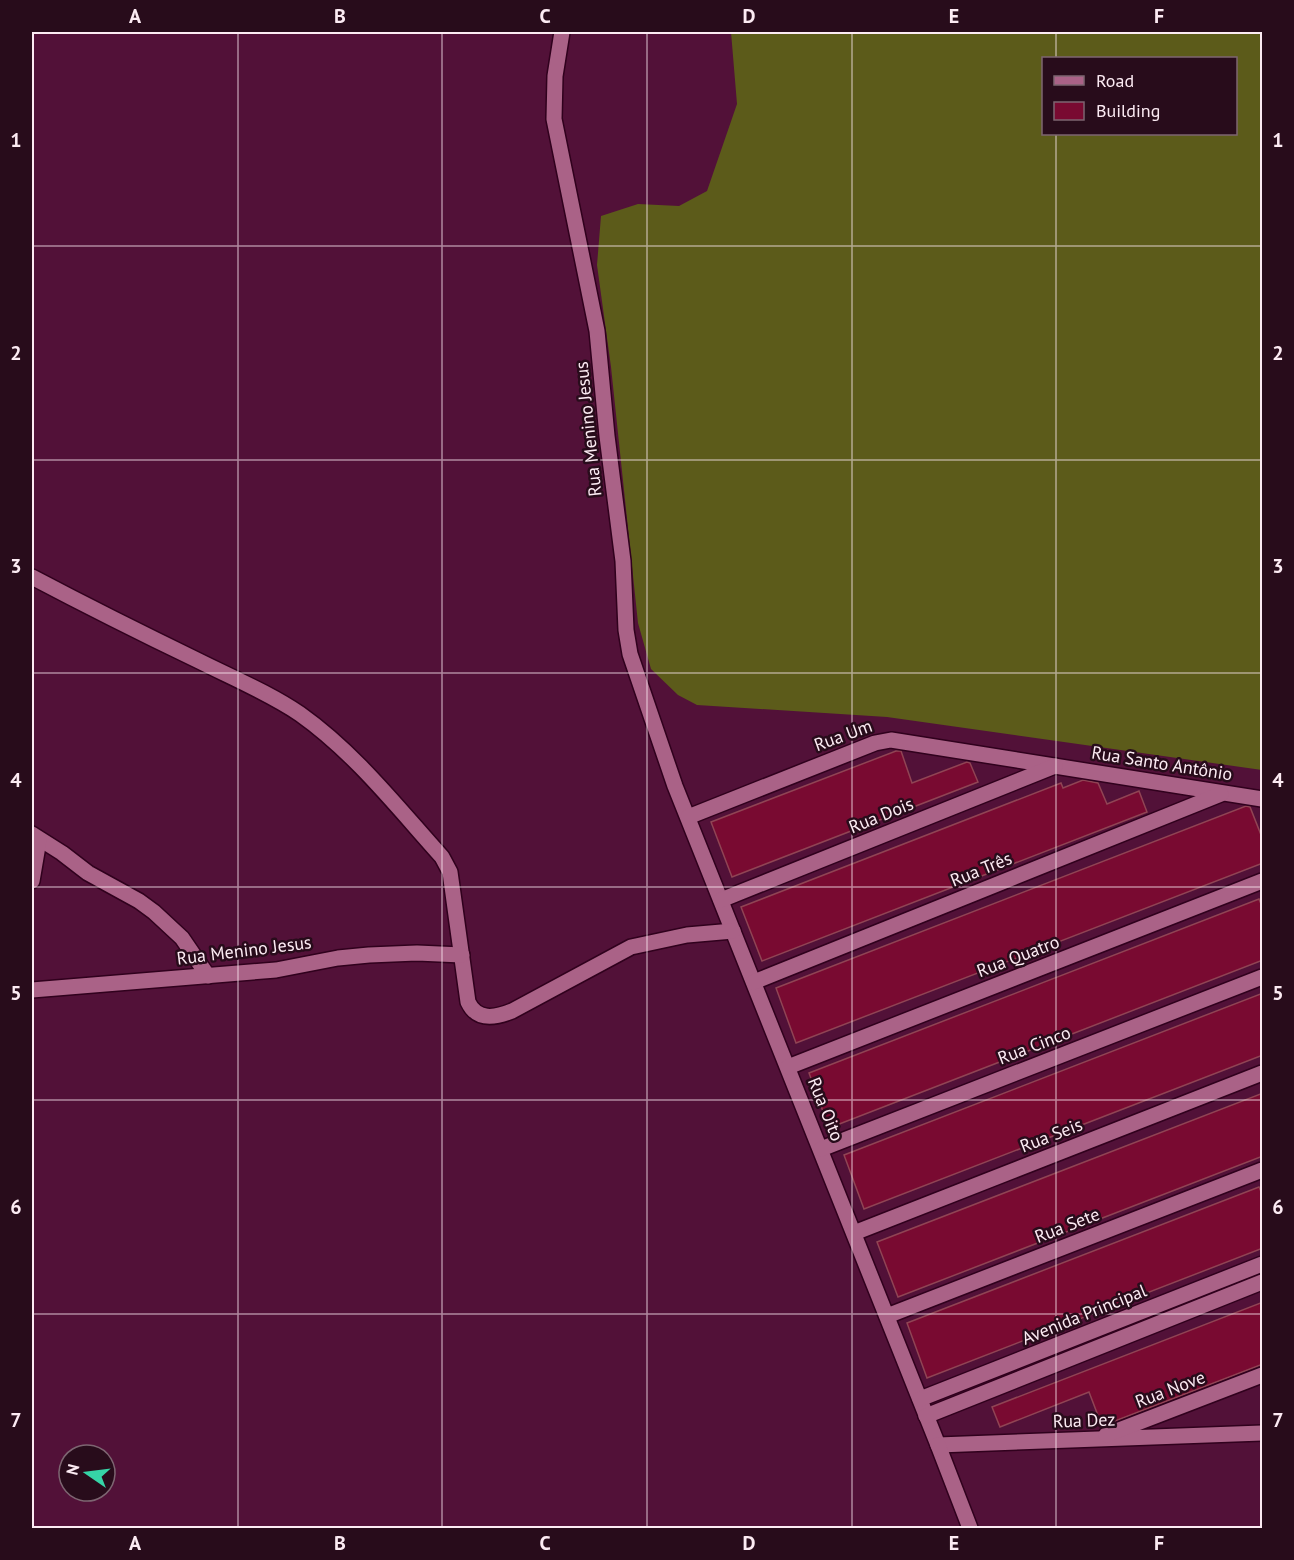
<svg xmlns="http://www.w3.org/2000/svg" width="1294" height="1560" font-family="'PT Sans',sans-serif">
<style>
.forest{fill:#5c5b1a;fill-rule:evenodd}
.building{fill:#790a31;stroke:#904454;stroke-width:1.5}
.lines{fill:none;stroke-linecap:round;stroke-linejoin:round}
.street-casing{stroke:#30011d;stroke-width:18}
.secondary-casing{stroke:#30011d;stroke-width:18}
.street{stroke:#aa6287;stroke-width:15}
.secondary{stroke:#aa6287;stroke-width:15}
.grid{fill:none;stroke:#fcebf3;stroke-width:1.5;stroke-opacity:0.55}
.labels{text-anchor:middle;dominant-baseline:central;stroke-width:5;stroke-linejoin:round;paint-order:stroke}
.street-label{font-size:18px;fill:#fcebf3;stroke:#280c1b}
.neatline{fill:none;stroke:#fcebf3;stroke-width:2}
.grid-label{font-size:20px;text-anchor:middle;font-weight:bold;fill:#fcebf3}
</style>
<rect width="100%" height="100%" fill="#521138"/>
<path class="forest" d="M731 32H1262V770L887 717 697 705 678 695 651 669 638 623 611 367 597 265 601 216 638 204 679 206 707 191 737 104ZM1044 58H1236V134H1044Z"/>
<g class="building">
<polygon points="896,751 901,751 912,783 967,762 970,763 978,782 732,877 711,822"/>
<polygon points="1083,780 1098,783 1107,804 1139,791 1147,812 762,961 741,907 1061,783 1063,788"/>
<polygon points="1246,806 1250,807 1263,840 1263,863 796,1043 776,988"/>
<polygon points="1259,899 1263,909 1263,960 829,1128 809,1073"/>
<polygon points="1263,993 1263,1055 864,1209 844,1155"/>
<polygon points="1263,1093 1263,1156 898,1297 877,1242"/>
<polygon points="1259,1187 1263,1196 1263,1248 927,1378 907,1323"/>
<polygon points="1263,1302 1263,1364 1102,1426 1089,1392 1000,1427 992,1407"/>
</g>
<g class="lines">
<defs>
<g id="street">
<polyline points="562,32 555,76 554,119 597,331 607,436 623,561 626,630 630,654 675,786 938,1445 1262,1433"/>
<path d="M32 577C87 606 143 634 199 661 233 678 269 693 300 714 355 753 397 807 442 857L450 872 468 1002C477 1021 495 1018 512 1011L631 947 687 935 733 931"/>
<polyline points="688,817 875,743 891,740 1262,799"/>
<polyline points="32,834 62,853 88,873 139,901 154,912 182,938 208,976"/>
<polyline points="32,881 39,840"/>
<polyline points="721,900 1055,766"/>
<polyline points="754,982 1221,794"/>
<polyline points="32,990 276,970 338,958 369,955 417,953 462,955"/>
<polyline points="788,1067 1262,881"/>
<polyline points="821,1149 1262,977"/>
<polyline points="854,1233 1262,1073"/>
<polyline points="887,1316 1262,1170"/>
<polyline points="1106,1435 1262,1375"/>
<polyline points="938,1445 970,1528"/>
</g>
<g id="secondary">
<polyline points="920,1399 1262,1264"/>
<polyline points="926,1416 1262,1282"/>
</g>
</defs>
<use href="#street" class="street-casing"/>
<use href="#secondary" class="secondary-casing"/>
<use href="#street" class="street"/>
<use href="#secondary" class="secondary"/>
</g>
<path class="grid" d="M238 32V1528M442 32V1528M647 32V1528M852 32V1528M1056 32V58M1056 134V1528M32 246H1262M32 460H1262M32 673H1262M32 887H1262M32 1100H1262M32 1314H1262"/>
<g class="labels">
<g class="street-label">
<text transform="translate(588 429) rotate(-96)">Rua Menino Jesus</text>
<text transform="translate(843 735) rotate(-20)">Rua Um</text>
<text transform="translate(1162 763) rotate(9)">Rua Santo Antônio</text>
<text transform="translate(881 815) rotate(-22)">Rua Dois</text>
<text transform="translate(981 869) rotate(-22)">Rua Três</text>
<text transform="translate(244 950) rotate(-7)">Rua Menino Jesus</text>
<text transform="translate(1018 956) rotate(-21)">Rua Quatro</text>
<text transform="translate(1034 1045) rotate(-21)">Rua Cinco</text>
<text transform="translate(826 1109) rotate(68)">Rua Oito</text>
<text transform="translate(1051 1135) rotate(-21)">Rua Seis</text>
<text transform="translate(1067 1225) rotate(-21)">Rua Sete</text>
<text transform="translate(1084 1314) rotate(-22)">Avenida Principal</text>
<text transform="translate(1170 1389) rotate(-21)">Rua Nove</text>
<text transform="translate(1084 1420) rotate(-2)">Rua Dez</text>
</g>
</g>
<rect width="1294" height="1560" fill="none" stroke="#280c1b" stroke-width="66"/>
<rect x="1042" y="57" width="195" height="78" fill="#280c1b" stroke="#7d6571" stroke-width="1.5"/>
<rect x="1054" y="76" width="30" height="9" fill="#aa6287" stroke="#7d6571" stroke-width="1.5"/>
<text x="1096" y="87" font-size="18" fill="#fcebf3">Road</text>
<rect x="1054" y="102" width="30" height="18" fill="#790a31" stroke="#7d6571" stroke-width="1.5"/>
<text x="1096" y="117" font-size="18" fill="#fcebf3">Building</text>
<g transform="translate(87 1473) rotate(284)"><circle r="28" fill="#280c1b" stroke="#7d6571" stroke-width="1.5"/>
<path d="M0-4.5L10 22L0 15L-10 22Z" fill="#36d4a7"/>
<text y="-9" font-size="16" font-weight="bold" text-anchor="middle" fill="#fcebf3">N</text>
</g>
<rect x="33" y="33" width="1228" height="1494" class="neatline"/>
<g class="grid-label">
<text x="135" y="23">A</text>
<text x="340" y="23">B</text>
<text x="545" y="23">C</text>
<text x="749" y="23">D</text>
<text x="954" y="23">E</text>
<text x="1159" y="23">F</text>
<text x="16" y="147">1</text>
<text x="1278" y="147">1</text>
<text x="16" y="360">2</text>
<text x="1278" y="360">2</text>
<text x="16" y="573">3</text>
<text x="1278" y="573">3</text>
<text x="16" y="787">4</text>
<text x="1278" y="787">4</text>
<text x="16" y="1000">5</text>
<text x="1278" y="1000">5</text>
<text x="16" y="1214">6</text>
<text x="1278" y="1214">6</text>
<text x="16" y="1427">7</text>
<text x="1278" y="1427">7</text>
<text x="135" y="1550">A</text>
<text x="340" y="1550">B</text>
<text x="545" y="1550">C</text>
<text x="749" y="1550">D</text>
<text x="954" y="1550">E</text>
<text x="1159" y="1550">F</text>
</g>
</svg>
